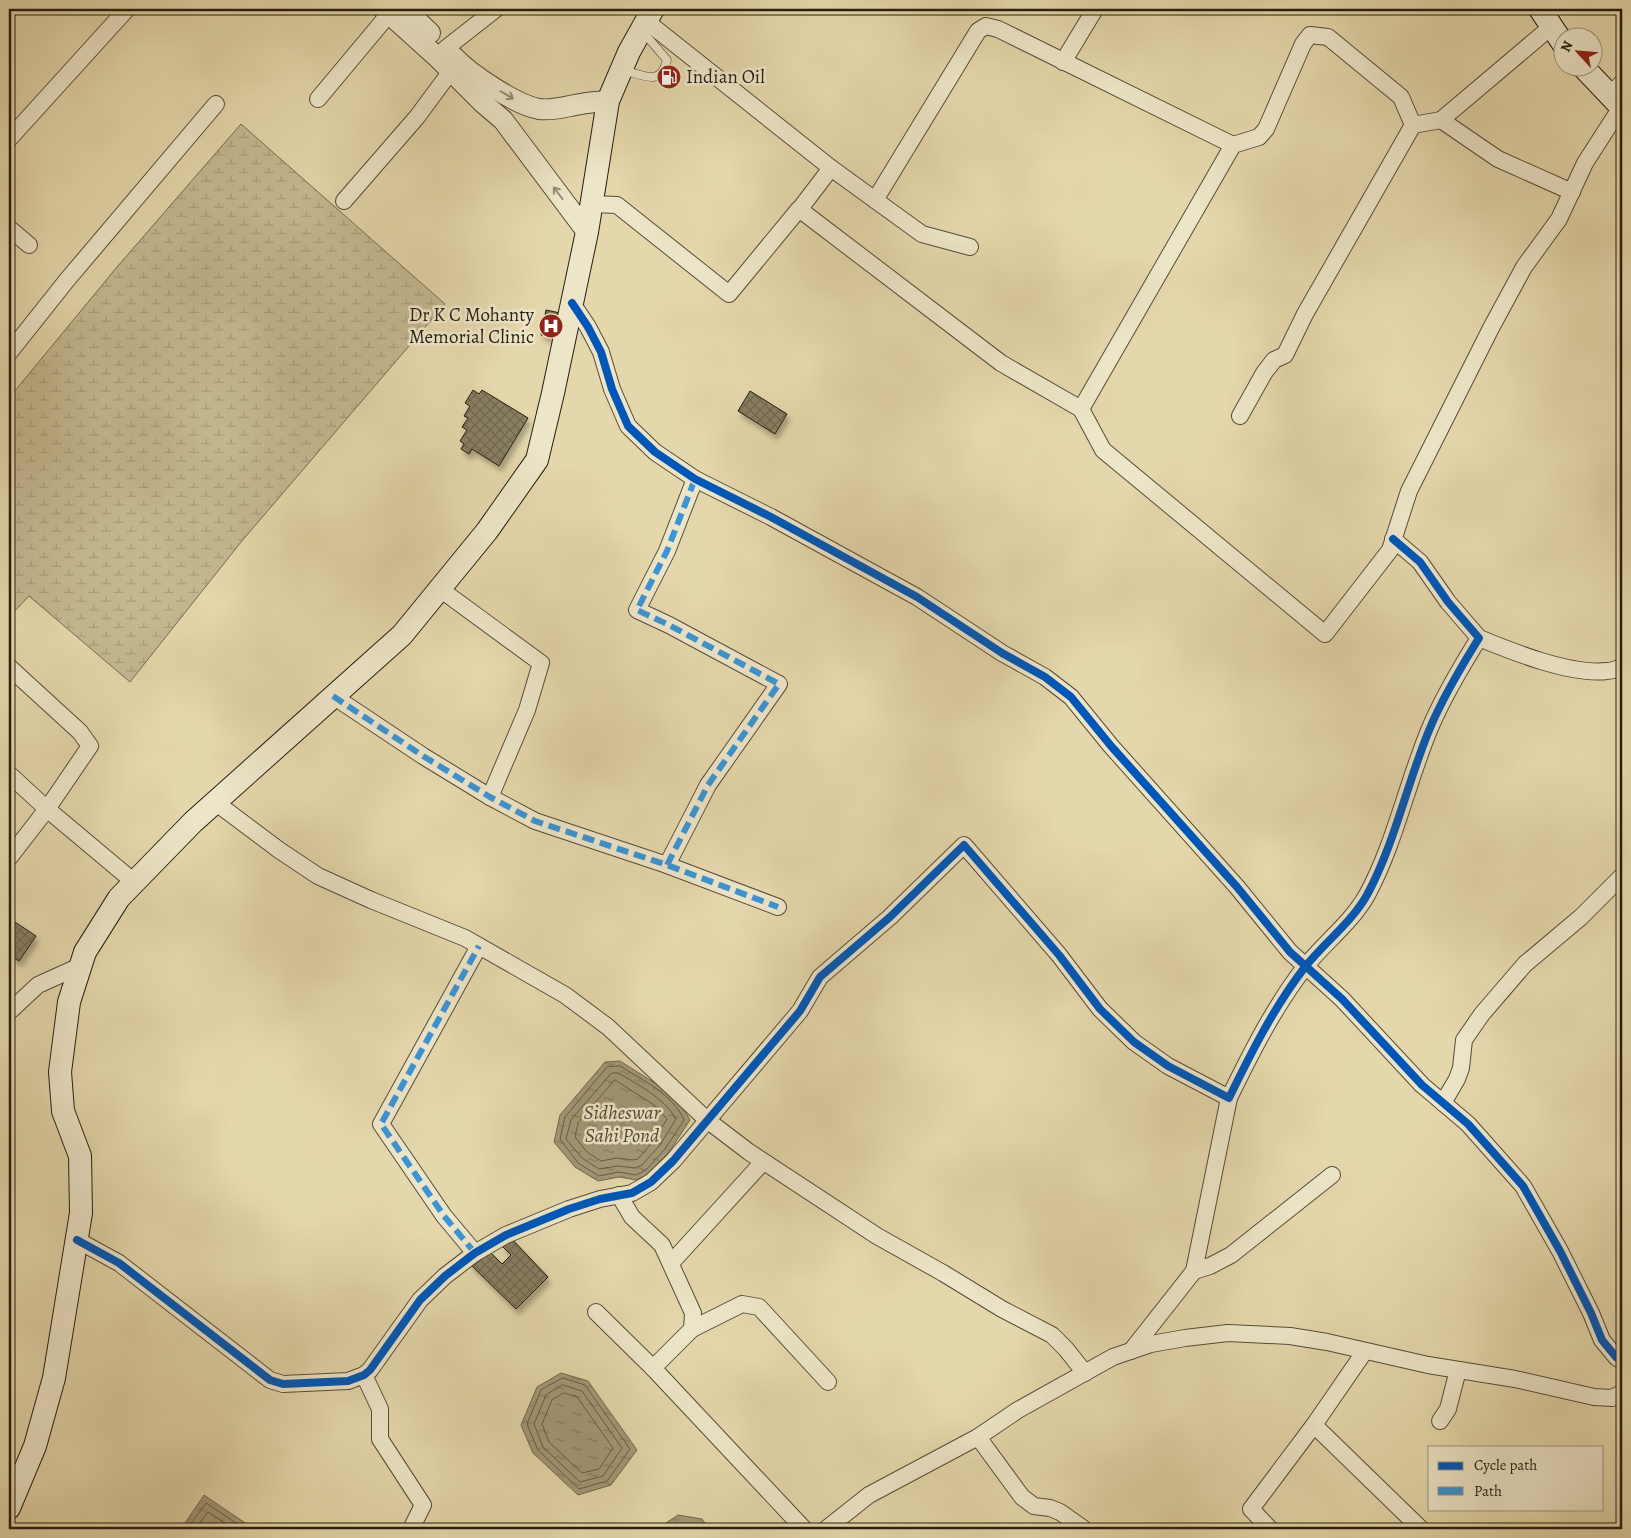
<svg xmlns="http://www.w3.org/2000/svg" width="1631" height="1538" font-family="Alegreya,serif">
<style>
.wetland{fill:url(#wetland-marsh);stroke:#756b52}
.water{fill:url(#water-ripples);stroke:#71674f}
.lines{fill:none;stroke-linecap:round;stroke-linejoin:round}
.shore{stroke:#645b44;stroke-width:1}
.building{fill:url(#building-cross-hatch);stroke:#261e12;filter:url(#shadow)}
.service-casing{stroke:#564c38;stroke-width:9}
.minor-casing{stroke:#564c38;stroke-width:18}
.tertiary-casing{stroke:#564c38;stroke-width:22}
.secondary-casing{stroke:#261e12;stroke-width:24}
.service{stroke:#ede5c8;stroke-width:8}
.minor{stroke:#ede5c8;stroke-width:16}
.tertiary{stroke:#ede5c8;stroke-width:20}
.secondary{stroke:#ede5c8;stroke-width:22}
.quiet{stroke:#3b94d3;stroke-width:6;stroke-dasharray:12 6;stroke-linecap:butt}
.cycleway-casing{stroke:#ede5c8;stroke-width:11}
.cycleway{stroke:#0057b8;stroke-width:8}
.oneway{stroke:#938b76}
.labels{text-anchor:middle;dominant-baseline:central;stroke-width:5;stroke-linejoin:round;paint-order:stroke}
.poi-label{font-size:19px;fill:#261e12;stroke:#ede5c8;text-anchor:start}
.water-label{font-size:20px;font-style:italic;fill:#524935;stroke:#ede5c8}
</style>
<defs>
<pattern id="wetland-marsh" width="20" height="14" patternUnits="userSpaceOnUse" patternTransform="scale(1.25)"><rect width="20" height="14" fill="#c4b891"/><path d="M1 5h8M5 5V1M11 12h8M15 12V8" fill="none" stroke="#a89e7c"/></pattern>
<pattern id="water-ripples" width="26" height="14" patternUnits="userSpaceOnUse" patternTransform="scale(1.25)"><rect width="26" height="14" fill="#a39877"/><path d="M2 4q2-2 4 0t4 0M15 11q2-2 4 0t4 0" fill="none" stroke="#857b60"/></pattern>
<pattern id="building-cross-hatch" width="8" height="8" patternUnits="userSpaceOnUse" patternTransform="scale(1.25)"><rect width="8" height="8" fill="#897e62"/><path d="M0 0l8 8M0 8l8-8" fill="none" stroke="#70674f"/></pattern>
<filter id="shadow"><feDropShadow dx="3" dy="5.5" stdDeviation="2.5" flood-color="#0004"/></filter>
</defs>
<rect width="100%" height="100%" fill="#e4d7ab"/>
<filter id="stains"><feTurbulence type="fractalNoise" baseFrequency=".004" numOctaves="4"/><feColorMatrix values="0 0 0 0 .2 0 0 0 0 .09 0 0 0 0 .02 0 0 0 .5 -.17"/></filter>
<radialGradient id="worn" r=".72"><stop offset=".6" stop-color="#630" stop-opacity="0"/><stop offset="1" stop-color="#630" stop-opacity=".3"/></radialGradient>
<polygon class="wetland" points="241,124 445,304 241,542 130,682 29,596 9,617 9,398 117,267"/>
<g class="water">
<polygon points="620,1061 666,1090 680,1103 690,1120 669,1152 649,1174 636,1180 619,1177 598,1181 575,1167 554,1142 560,1115 605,1062"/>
<polygon points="561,1373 588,1381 637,1450 611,1485 578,1495 533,1453 521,1425 537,1387"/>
<polygon points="204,1495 254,1529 181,1529"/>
<polygon points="678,1515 702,1519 709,1529 657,1529"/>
</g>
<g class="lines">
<g class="shore">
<path d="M620 1066C642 1080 673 1094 684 1120L665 1149 646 1170 636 1175 618 1172 599 1176 578 1163 560 1139 565 1117 607 1067Z"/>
<path d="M612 1073H618C639 1085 664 1098 676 1119L660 1145 642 1165 635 1168 618 1166 599 1169 582 1158 566 1139 571 1120Z"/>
<polygon points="615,1080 654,1105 667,1119 654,1140 638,1159 633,1160 617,1158 601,1161 587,1152 575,1137 578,1123"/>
<polygon points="563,1378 585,1385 630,1449 607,1481 579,1489 538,1450 527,1424 541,1390"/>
<polygon points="563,1385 582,1391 622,1448 603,1476 580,1482 543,1447 534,1424 546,1395"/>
<polygon points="564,1393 577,1397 613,1448 599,1469 582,1473 549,1442 542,1424 552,1400"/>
<polyline points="187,1529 206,1503 245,1529"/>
<polyline points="195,1529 208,1512 234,1529"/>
</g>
</g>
<g class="building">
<polygon points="546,310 565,314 561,339 541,335"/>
<polygon points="473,390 479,394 482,390 528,418 499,466 472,449 469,454 461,449 464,444 460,441 467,430 462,427 468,418 464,416 470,406 465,403"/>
<polygon points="750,391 787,414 775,434 738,411"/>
<polygon points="9,918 36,936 19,961 9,954"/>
<polygon points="510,1237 548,1277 516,1309 469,1263 485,1247 502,1264 511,1255 502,1246"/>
</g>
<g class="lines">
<defs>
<path id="service" d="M623 70C643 75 661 87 667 60L644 33"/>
<g id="minor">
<polyline points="646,21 831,168 799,210"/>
<polyline points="445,49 496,9"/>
<polyline points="1063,62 1095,9"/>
<polyline points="1609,95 1622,83"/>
<polyline points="318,99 389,14"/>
<polyline points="1441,120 1551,27"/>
<polyline points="9,139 127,9"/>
<polyline points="831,168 875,200 978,31 986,26 998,29 1233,145"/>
<polyline points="875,200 922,234 970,247"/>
<polyline points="344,201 417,117 451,71"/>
<polyline points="592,204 617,205 729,294 799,209 1001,363 1081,409 1233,145 1259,137 1266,129 1303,44 1310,35 1328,37 1401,97 1413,125"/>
<polyline points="9,228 29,245"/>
<polyline points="572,303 588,327 601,352 612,389 628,426 655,452 695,479 771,517 917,597 1002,653 1045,677 1071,697 1111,746 1237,887 1290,952 1342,999 1422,1085 1468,1124 1523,1186 1560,1251 1591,1313 1602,1340 1616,1357 1622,1361"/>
<polyline points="9,353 67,280 216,104"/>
<polyline points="1081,409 1103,450 1325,634 1390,550 1409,491 1491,328 1524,267 1559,219 1585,163 1621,107"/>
<polyline points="1240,416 1264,373 1274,360 1285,355 1305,314 1413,125 1441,120 1498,159 1572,192"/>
<polyline points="440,589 541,663 527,710 490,797"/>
<path d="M1479 638C1513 652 1570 675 1607 671 1612 671 1617 669 1622 667"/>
<polyline points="9,667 80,732 90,746 47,809 9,858"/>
<polyline points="333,696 423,756 490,797 535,821 667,865 778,907"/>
<polyline points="9,774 47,809 134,882"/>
<polyline points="215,802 279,850 318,876 371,900 465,938 565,995 608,1027 707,1120 749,1152 877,1236 943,1273 1002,1309 1052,1335 1066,1349 1085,1373"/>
<polyline points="667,865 708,785 779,684 669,625 637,610 667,551 695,479"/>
<polyline points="9,1012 38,985 80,966"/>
<polyline points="1443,1103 1457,1079 1461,1068 1464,1040 1482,1014 1525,964 1581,917 1622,876"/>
<polyline points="619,1195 632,1217 662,1245 693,1313 692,1329 653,1368"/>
<path d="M77 1240 119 1263 270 1380 283 1384 348 1381 364 1375 370 1370 420 1300 445 1276 475 1253 506 1235 569 1209 600 1199 632 1193 651 1182 673 1161 800 1011 820 977 890 917 964 845 1059 955 1100 1009 1134 1042 1168 1066 1229 1098C1251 1053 1274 1007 1305 967 1325 942 1351 923 1367 895 1395 843 1407 783 1430 728 1443 697 1461 667 1479 638L1448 602 1420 562 1393 539"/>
<polyline points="475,1253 444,1216 381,1124 479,946"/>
<polyline points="671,1263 763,1162"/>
<polyline points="1194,1271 1210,1266 1231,1255 1332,1175"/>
<polyline points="596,1312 653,1368 804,1529"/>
<polyline points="692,1329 742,1304 759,1307 828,1382"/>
<polyline points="1131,1351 1194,1271 1229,1098"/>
<polyline points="1365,1351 1314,1425 1421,1529"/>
<polyline points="364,1375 380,1409 380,1439 423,1505 411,1529"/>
<polyline points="1440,1421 1448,1409 1458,1370"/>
<polyline points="978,1437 1022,1497 1034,1506 1050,1508 1060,1512 1084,1529"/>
<polyline points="826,1529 869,1495 978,1437 1018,1410 1113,1357 1151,1344 1185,1338 1228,1333 1290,1336 1327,1342 1428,1365 1515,1379 1594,1397 1612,1398 1622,1393"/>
<polyline points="1270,1529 1251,1509 1314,1425"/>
</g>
<g id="tertiary">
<polyline points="384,9 437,57 483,103 503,120 587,232"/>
<polyline points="405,9 430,33"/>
<path d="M454 57C470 74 516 105 539 109 553 111 567 106 581 104 590 102 599 102 608 101"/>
</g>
<g id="secondary">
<polyline points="1540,9 1564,45"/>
<polyline points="1584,68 1622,108"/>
<polyline points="9,1508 35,1446 54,1378 81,1213 80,1156 63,1111 60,1072 69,1002 85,952 119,898 193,822 402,635 487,531 537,460 553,393 587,232 608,101 629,52 653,9"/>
</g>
</defs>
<use href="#service" class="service-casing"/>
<use href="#minor" class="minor-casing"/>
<use href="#tertiary" class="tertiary-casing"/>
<use href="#secondary" class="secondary-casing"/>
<use href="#service" class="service"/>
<use href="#minor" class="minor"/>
<use href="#tertiary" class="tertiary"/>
<use href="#secondary" class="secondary"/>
<g class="quiet">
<polyline points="333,696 423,756 490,797 535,821 667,865 778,907"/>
<polyline points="667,865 708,785 779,684 669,625 637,610 667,551 695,479"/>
<polyline points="475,1253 444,1216 381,1124 479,946"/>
</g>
<defs>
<g id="cycleway">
<polyline points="572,303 588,327 601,352 612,389 628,426 655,452 695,479 771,517 917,597 1002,653 1045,677 1071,697 1111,746 1237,887 1290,952 1342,999 1422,1085 1468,1124 1523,1186 1560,1251 1591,1313 1602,1340 1616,1357 1622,1361"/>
<path d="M77 1240 119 1263 270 1380 283 1384 348 1381 364 1375 370 1370 420 1300 445 1276 475 1253 506 1235 569 1209 600 1199 632 1193 651 1182 673 1161 800 1011 820 977 890 917 964 845 1059 955 1100 1009 1134 1042 1168 1066 1229 1098C1251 1053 1274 1007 1305 967 1325 942 1351 923 1367 895 1395 843 1407 783 1430 728 1443 697 1461 667 1479 638L1448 602 1420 562 1393 539"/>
</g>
</defs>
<use href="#cycleway" class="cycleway-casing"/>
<use href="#cycleway" class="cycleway"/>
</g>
<defs><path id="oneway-shaft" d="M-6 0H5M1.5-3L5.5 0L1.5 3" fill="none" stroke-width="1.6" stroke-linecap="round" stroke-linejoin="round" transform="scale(1.25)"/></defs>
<g class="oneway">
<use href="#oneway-shaft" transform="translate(507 95) rotate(30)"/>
<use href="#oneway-shaft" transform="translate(558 193) rotate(-127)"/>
</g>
<defs>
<symbol id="fuel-disc" viewBox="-11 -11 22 22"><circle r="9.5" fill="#8f2418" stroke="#ede5c8"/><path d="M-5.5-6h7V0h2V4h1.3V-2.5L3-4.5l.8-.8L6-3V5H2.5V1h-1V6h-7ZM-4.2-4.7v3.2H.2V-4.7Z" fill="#fff"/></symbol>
<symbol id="hospital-disc" viewBox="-11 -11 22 22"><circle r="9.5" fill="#8f2418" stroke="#ede5c8"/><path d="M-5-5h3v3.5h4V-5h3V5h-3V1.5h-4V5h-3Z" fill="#fff"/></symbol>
</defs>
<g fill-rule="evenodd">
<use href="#fuel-disc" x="655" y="63" width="28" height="28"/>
<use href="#hospital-disc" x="537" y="312" width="28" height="28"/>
</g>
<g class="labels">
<g class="poi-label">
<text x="686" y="77">Indian Oil</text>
<text x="534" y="315" text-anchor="end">Dr K C Mohanty<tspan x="534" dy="22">Memorial Clinic</tspan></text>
</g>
<g class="water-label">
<text x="622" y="1112">Sidheswar<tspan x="622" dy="23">Sahi Pond</tspan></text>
</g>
</g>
<rect width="1631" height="1538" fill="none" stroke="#e4d7ab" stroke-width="30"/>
<rect x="10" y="10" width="1611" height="1518" fill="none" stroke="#261e12" stroke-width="2.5"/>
<rect x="15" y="15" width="1601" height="1508" fill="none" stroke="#261e12"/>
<rect x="1428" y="1446" width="175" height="65" fill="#ede5c8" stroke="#9d957f"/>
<rect x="1438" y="1462" width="25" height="8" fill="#0057b8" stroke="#9d957f"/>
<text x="1474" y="1470" font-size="15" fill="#261e12">Cycle path</text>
<rect x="1438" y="1487" width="25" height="8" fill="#3b94d3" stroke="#9d957f"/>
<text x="1474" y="1496" font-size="15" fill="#261e12">Path</text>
<g transform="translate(1578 52) rotate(296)"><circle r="24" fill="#ede5c8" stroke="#9d957f"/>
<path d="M0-4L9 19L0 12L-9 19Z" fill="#8f2418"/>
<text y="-8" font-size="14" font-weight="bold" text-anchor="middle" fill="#261e12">N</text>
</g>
<rect width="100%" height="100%" filter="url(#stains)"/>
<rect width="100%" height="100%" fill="url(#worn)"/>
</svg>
